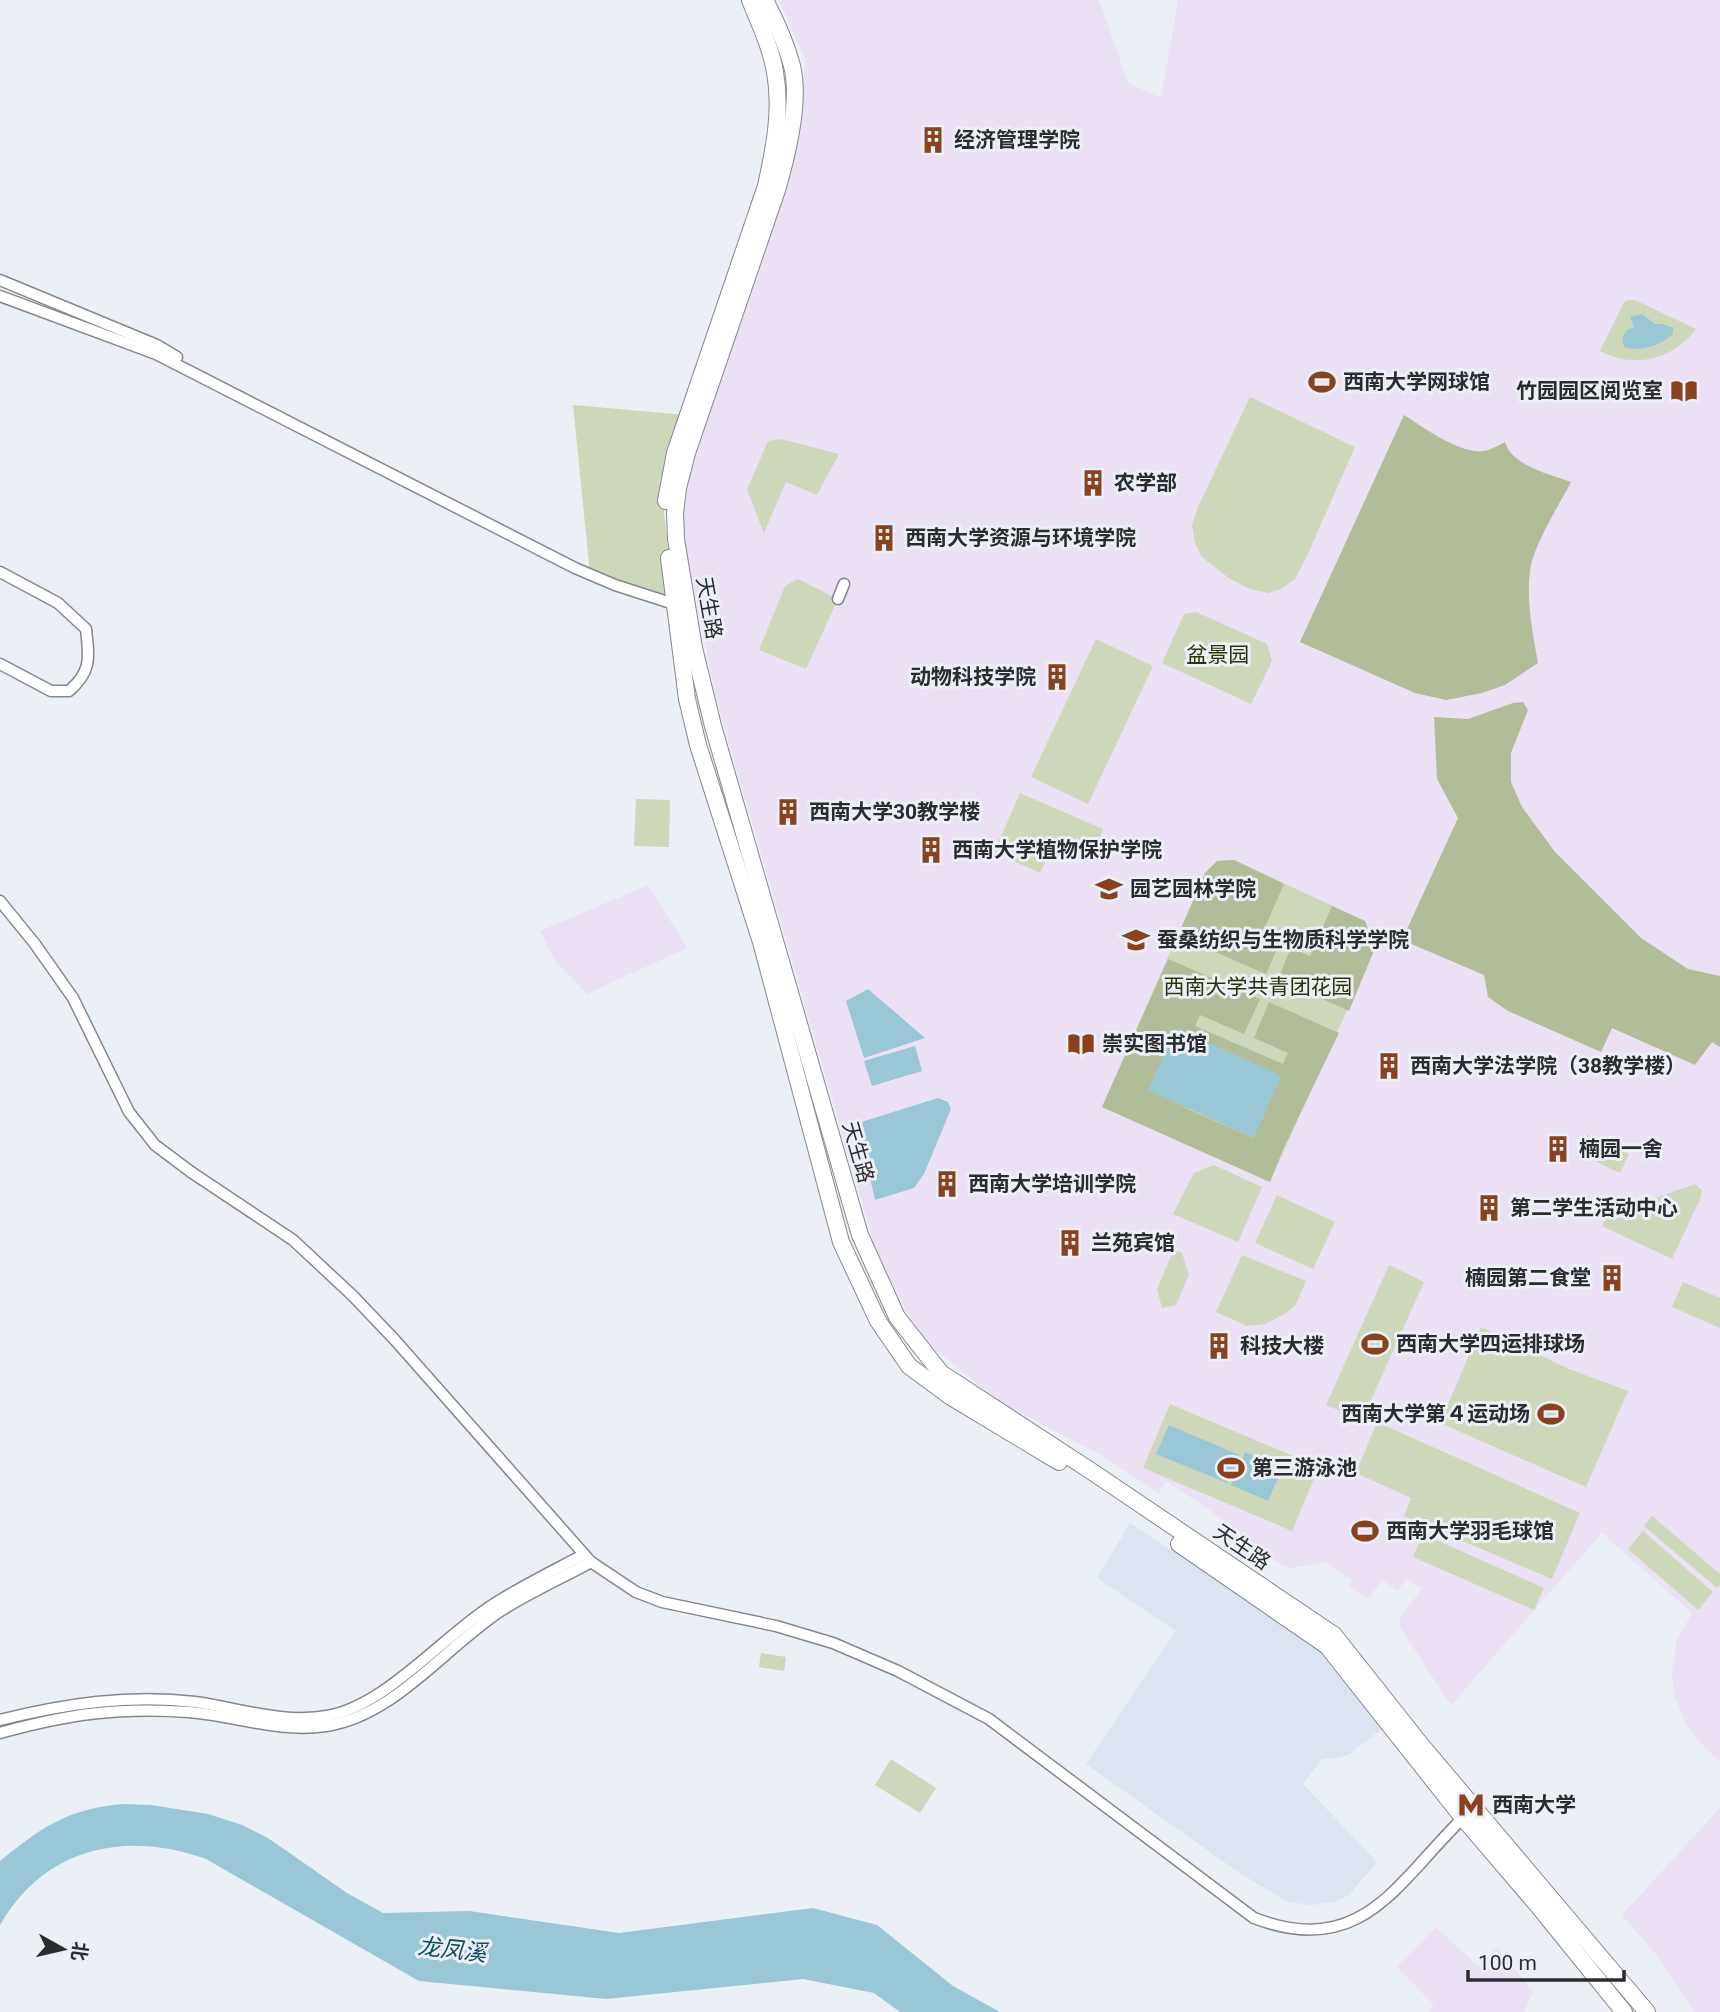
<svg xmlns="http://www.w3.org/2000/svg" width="1720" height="2012" font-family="Roboto,'Noto Sans SC',sans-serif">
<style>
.built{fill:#dbe4f0}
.education{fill:#ece0f4}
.green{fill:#cdd7ba}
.forest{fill:#b0bd98;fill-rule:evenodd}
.water{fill:#9ac7d6}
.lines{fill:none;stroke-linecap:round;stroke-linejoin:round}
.minor-casing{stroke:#84888d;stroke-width:13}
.highway-casing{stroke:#84888d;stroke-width:18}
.minor{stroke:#fff;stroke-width:10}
.highway{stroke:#fff;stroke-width:16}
.labels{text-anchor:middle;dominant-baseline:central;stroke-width:6;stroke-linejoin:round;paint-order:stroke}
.poi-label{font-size:21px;font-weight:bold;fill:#2b2c2f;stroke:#ebeff6;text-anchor:start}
.street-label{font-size:21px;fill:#2b2c2f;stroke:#ebeff6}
.park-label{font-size:21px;fill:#293409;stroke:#ebeff6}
.water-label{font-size:23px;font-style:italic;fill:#0f4d5e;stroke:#ebeff6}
</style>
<rect width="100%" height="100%" fill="#ebeff6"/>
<polygon class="built" points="1130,1523 1325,1652 1386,1726 1348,1755 1332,1759 1323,1758 1303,1784 1377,1862 1349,1895 1334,1902 1311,1905 1288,1902 1241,1874 1086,1764 1176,1631 1097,1578"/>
<g class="education">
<polygon points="779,0 1099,0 1128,83 1161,98 1178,0 1720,0 1720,1761 1706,1749 1686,1724 1675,1696 1672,1674 1677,1640 1692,1613 1602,1533 1451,1705 1399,1626 1400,1617 1422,1589 1406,1578 1398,1591 1382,1580 1368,1599 1349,1587 1352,1580 1324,1562 1290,1568 1277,1562 1210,1510 1166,1481 1159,1493 1104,1457 1001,1402 919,1336 877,1254 717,702 681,529 685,479 795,155 803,115 805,59"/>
<polygon points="648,885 687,948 587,994 555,961 540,931"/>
<polygon points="1720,1808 1720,2012 1694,2012 1657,1955 1622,1915"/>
<polygon points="1436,1927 1479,1967 1497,1947 1533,1992 1524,2012 1427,2012 1434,2005 1397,1967"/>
</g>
<g class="green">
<path d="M1628 300H1635L1696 329C1672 360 1635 369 1600 351L1624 302Z"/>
<polygon points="1250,397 1355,447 1306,558 1295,579 1281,589 1268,593 1250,589 1230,579 1202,557 1195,543 1192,525 1198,507"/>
<polygon points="573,405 687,415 667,485 664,513 674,604 590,574"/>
<polygon points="781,439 839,454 817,495 786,482 764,533 747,490 768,441"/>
<polygon points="798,579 838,599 806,669 759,650 785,586"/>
<polygon points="1196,612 1267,644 1272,661 1251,704 1162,663 1184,614"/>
<polygon points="1096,639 1153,666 1088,804 1031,777"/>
<polygon points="1020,793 1103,829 1091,857 1055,841 1040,873 994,852"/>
<polygon points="636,799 670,800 669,847 634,846"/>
<polygon points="1234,860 1365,921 1375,948 1270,1182 1102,1107 1205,873 1217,861"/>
<polygon points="1587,1135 1629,1154 1620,1173 1579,1154"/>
<polygon points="1214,1165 1262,1187 1238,1242 1173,1214 1194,1173"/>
<polygon points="1695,1184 1702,1190 1700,1199 1672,1259 1602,1226 1608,1215"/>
<polygon points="1277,1195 1335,1222 1313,1269 1255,1243"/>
<polygon points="1174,1250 1182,1253 1189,1275 1176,1305 1162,1308 1157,1289"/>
<polygon points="1242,1255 1306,1281 1296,1304 1288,1312 1265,1324 1247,1326 1216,1312"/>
<polygon points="1389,1265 1424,1282 1362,1420 1326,1405"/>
<polygon points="1683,1282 1720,1298 1720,1328 1672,1307"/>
<polygon points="1481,1327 1569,1369 1628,1391 1586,1487 1440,1423"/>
<polygon points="1170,1404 1319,1467 1292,1531 1143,1468"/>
<polygon points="1377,1422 1580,1513 1552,1579 1404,1516 1411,1498 1356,1473"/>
<polygon points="1652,1516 1720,1574 1720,1585 1717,1588 1644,1526"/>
<polygon points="1643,1531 1713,1592 1698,1610 1628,1549"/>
<polygon points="1423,1534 1544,1588 1534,1610 1413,1557"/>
<polygon points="761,1653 786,1657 784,1671 759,1667"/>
<polygon points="891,1759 936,1788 920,1813 875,1785"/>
</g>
<g class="forest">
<path d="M1404 415C1423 427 1461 455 1484 451 1491 450 1499 445 1505 442 1512 466 1550 474 1571 482 1559 505 1533 546 1530 571 1526 602 1533 634 1538 663L1505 685 1482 693 1446 700 1415 693 1300 642Z"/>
<polygon points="1523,702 1528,710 1511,753 1511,782 1522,807 1555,852 1641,938 1688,969 1720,976 1720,1047 1712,1042 1695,1065 1612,1028 1601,1052 1508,1011 1488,997 1484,975 1402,940 1458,818 1437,779 1434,717 1468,719 1513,703"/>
<polygon points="1234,860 1284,884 1262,934 1280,942 1266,974 1178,936 1205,873 1217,861"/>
<polygon points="1332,906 1365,921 1375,948 1349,1011 1278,979 1291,948 1310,956"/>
<path d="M1168 959 1260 999 1244 1034 1200 1015 1195 1026 1283 1064 1288 1053 1254 1038 1269 1002 1339 1033 1284 1147 1270 1182 1102 1107ZM1281 1076 1253 1138 1183 1107Z"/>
</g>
<g class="water">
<path d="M1642 314 1655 324H1663L1673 328V334C1659 346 1642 352 1624 347L1622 338 1628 329 1634 328 1630 317Z"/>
<polygon points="868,989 925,1038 864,1058 846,1001"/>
<polygon points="1177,1028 1282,1076 1253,1138 1148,1090"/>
<polygon points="915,1046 922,1071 872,1086 864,1061"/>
<polygon points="938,1098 948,1102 951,1109 924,1174 914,1188 875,1200 858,1123"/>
<polygon points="1169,1425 1239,1455 1227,1483 1156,1454"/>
<polygon points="1245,1452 1282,1469 1268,1501 1231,1485"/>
<path d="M123 1804 151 1805 208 1814 242 1825 268 1838 347 1893 383 1913 469 1911 619 1933 813 1908 877 1925 953 1986 1000 2012H900L874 1993 803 1979 606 1999 419 1981 206 1859C125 1830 45 1847 0 1925V1861C42 1827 67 1809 123 1804Z"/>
</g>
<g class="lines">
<defs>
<g id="minor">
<polyline points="0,280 157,345 177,357"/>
<polyline points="0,296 156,354 575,568 615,585 674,604"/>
<path d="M0 572 58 603 86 629C89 658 92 671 69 691H51L0 664"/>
<polyline points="838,599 844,584"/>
<path d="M0 901 35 944 73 998 129 1112 155 1145 191 1172 293 1240 352 1295 394 1339 591 1562 636 1592 662 1602 776 1626 833 1643 898 1671 989 1719 1254 1918C1364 1960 1398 1880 1466 1815"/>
<path d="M0 1720C64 1704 129 1694 195 1702 238 1708 284 1724 327 1716 386 1706 444 1635 494 1604 522 1586 553 1571 583 1555"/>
<path d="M0 1733C68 1714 119 1707 189 1712 236 1716 279 1733 326 1726 395 1716 446 1646 502 1610 530 1592 562 1578 591 1562"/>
</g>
<g id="highway">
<path d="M765 0C776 21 786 43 792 66 801 101 787 156 777 190L687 453 678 488 675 513 676 539 694 648 713 726 860 1235 897 1317 941 1373 1091 1471 1334 1635 1422 1746 1647 2012"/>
<path d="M666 501 675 453 766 186C774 149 782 111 775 72 771 47 759 23 750 0"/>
<polyline points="669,558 687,699 698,745 761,942 841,1242 878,1321 909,1366 951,1397 1059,1462"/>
<polyline points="1179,1544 1327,1646 1463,1818 1539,1907 1624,2012"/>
</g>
</defs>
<use href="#minor" class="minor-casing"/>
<use href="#highway" class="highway-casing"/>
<use href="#minor" class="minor"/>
<use href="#highway" class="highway"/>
</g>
<defs>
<symbol id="building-bare" viewBox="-9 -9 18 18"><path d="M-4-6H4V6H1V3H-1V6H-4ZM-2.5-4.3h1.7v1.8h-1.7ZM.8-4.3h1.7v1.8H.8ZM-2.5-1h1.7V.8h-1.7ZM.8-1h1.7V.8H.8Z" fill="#894220" stroke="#ebeff6" stroke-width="2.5" paint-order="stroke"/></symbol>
<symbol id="stadium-bare" viewBox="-9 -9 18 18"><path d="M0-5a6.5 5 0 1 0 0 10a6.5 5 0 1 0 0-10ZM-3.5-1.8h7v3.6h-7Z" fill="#894220" stroke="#ebeff6" stroke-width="2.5" paint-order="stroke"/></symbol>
<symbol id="library-bare" viewBox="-9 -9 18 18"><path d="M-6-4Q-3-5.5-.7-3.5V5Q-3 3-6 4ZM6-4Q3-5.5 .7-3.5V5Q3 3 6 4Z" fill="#894220" stroke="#ebeff6" stroke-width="2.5" paint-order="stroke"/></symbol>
<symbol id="university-bare" viewBox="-9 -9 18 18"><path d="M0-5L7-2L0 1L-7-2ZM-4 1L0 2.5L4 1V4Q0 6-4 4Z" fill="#894220" stroke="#ebeff6" stroke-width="2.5" paint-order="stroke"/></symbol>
<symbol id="metro-bare" viewBox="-9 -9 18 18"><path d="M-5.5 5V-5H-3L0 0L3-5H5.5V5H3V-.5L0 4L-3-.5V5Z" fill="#894220" stroke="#ebeff6" stroke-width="2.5" paint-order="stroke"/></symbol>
</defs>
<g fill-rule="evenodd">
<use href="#building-bare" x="914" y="121" width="38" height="38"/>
<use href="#stadium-bare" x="1303" y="363" width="38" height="38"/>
<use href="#library-bare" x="1665" y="372" width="38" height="38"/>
<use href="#building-bare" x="1074" y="464" width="38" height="38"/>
<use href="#building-bare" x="865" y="519" width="38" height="38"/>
<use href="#building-bare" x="1038" y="658" width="38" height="38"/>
<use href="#building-bare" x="769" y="793" width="38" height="38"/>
<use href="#building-bare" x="912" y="831" width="38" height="38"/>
<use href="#university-bare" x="1090" y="870" width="38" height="38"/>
<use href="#university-bare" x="1117" y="921" width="38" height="38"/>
<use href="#library-bare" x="1062" y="1025" width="38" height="38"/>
<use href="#building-bare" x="1370" y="1047" width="38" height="38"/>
<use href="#building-bare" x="1539" y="1130" width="38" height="38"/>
<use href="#building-bare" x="928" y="1165" width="38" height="38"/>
<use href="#building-bare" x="1470" y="1189" width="38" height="38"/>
<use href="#building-bare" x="1051" y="1224" width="38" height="38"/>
<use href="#building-bare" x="1593" y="1259" width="38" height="38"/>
<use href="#stadium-bare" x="1356" y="1325" width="38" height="38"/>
<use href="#building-bare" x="1200" y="1327" width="38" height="38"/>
<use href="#stadium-bare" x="1532" y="1395" width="38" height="38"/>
<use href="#stadium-bare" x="1212" y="1449" width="38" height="38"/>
<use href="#stadium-bare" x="1346" y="1512" width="38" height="38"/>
<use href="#metro-bare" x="1452" y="1786" width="38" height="38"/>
</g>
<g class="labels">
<g class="poi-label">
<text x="954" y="140">经济管理学院</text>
<text x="1343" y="382">西南大学网球馆</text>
<text x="1663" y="391" text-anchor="end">竹园园区阅览室</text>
<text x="1114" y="483">农学部</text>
<text x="905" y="538">西南大学资源与环境学院</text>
<text x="1036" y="677" text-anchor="end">动物科技学院</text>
<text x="809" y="812">西南大学30教学楼</text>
<text x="952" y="850">西南大学植物保护学院</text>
<text x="1130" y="889">园艺园林学院</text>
<text x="1157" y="940">蚕桑纺织与生物质科学学院</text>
<text x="1102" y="1044">崇实图书馆</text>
<text x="1410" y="1066">西南大学法学院（38教学楼）</text>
<text x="1579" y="1149">楠园一舍</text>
<text x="968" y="1184">西南大学培训学院</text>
<text x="1510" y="1208">第二学生活动中心</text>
<text x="1091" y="1243">兰苑宾馆</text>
<text x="1591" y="1278" text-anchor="end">楠园第二食堂</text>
<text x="1396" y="1344">西南大学四运排球场</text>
<text x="1240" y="1346">科技大楼</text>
<text x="1530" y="1414" text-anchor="end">西南大学第４运动场</text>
<text x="1252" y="1468">第三游泳池</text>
<text x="1386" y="1531">西南大学羽毛球馆</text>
<text x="1492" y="1805">西南大学</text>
</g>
<g class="street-label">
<text transform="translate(709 608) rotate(80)">天生路</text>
<text transform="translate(858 1152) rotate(74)">天生路</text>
<text transform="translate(1242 1547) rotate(34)">天生路</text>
</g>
<g class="park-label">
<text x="1218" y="655">盆景园</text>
<text x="1258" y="987">西南大学共青团花园</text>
</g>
<g class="water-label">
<text transform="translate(452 1950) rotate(6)">龙凤溪</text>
</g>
</g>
<g transform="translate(63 1949) rotate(98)" stroke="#ebeff6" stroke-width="5" paint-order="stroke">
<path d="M0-5L12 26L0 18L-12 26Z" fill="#2b2c2f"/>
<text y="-10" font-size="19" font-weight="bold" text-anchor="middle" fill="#2b2c2f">北</text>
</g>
<path d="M1468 1970v10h156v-10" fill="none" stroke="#2b2c2f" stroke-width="3.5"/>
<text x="1478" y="1970" font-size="21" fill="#2b2c2f" stroke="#ebeff6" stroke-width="5" paint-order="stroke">100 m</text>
</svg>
